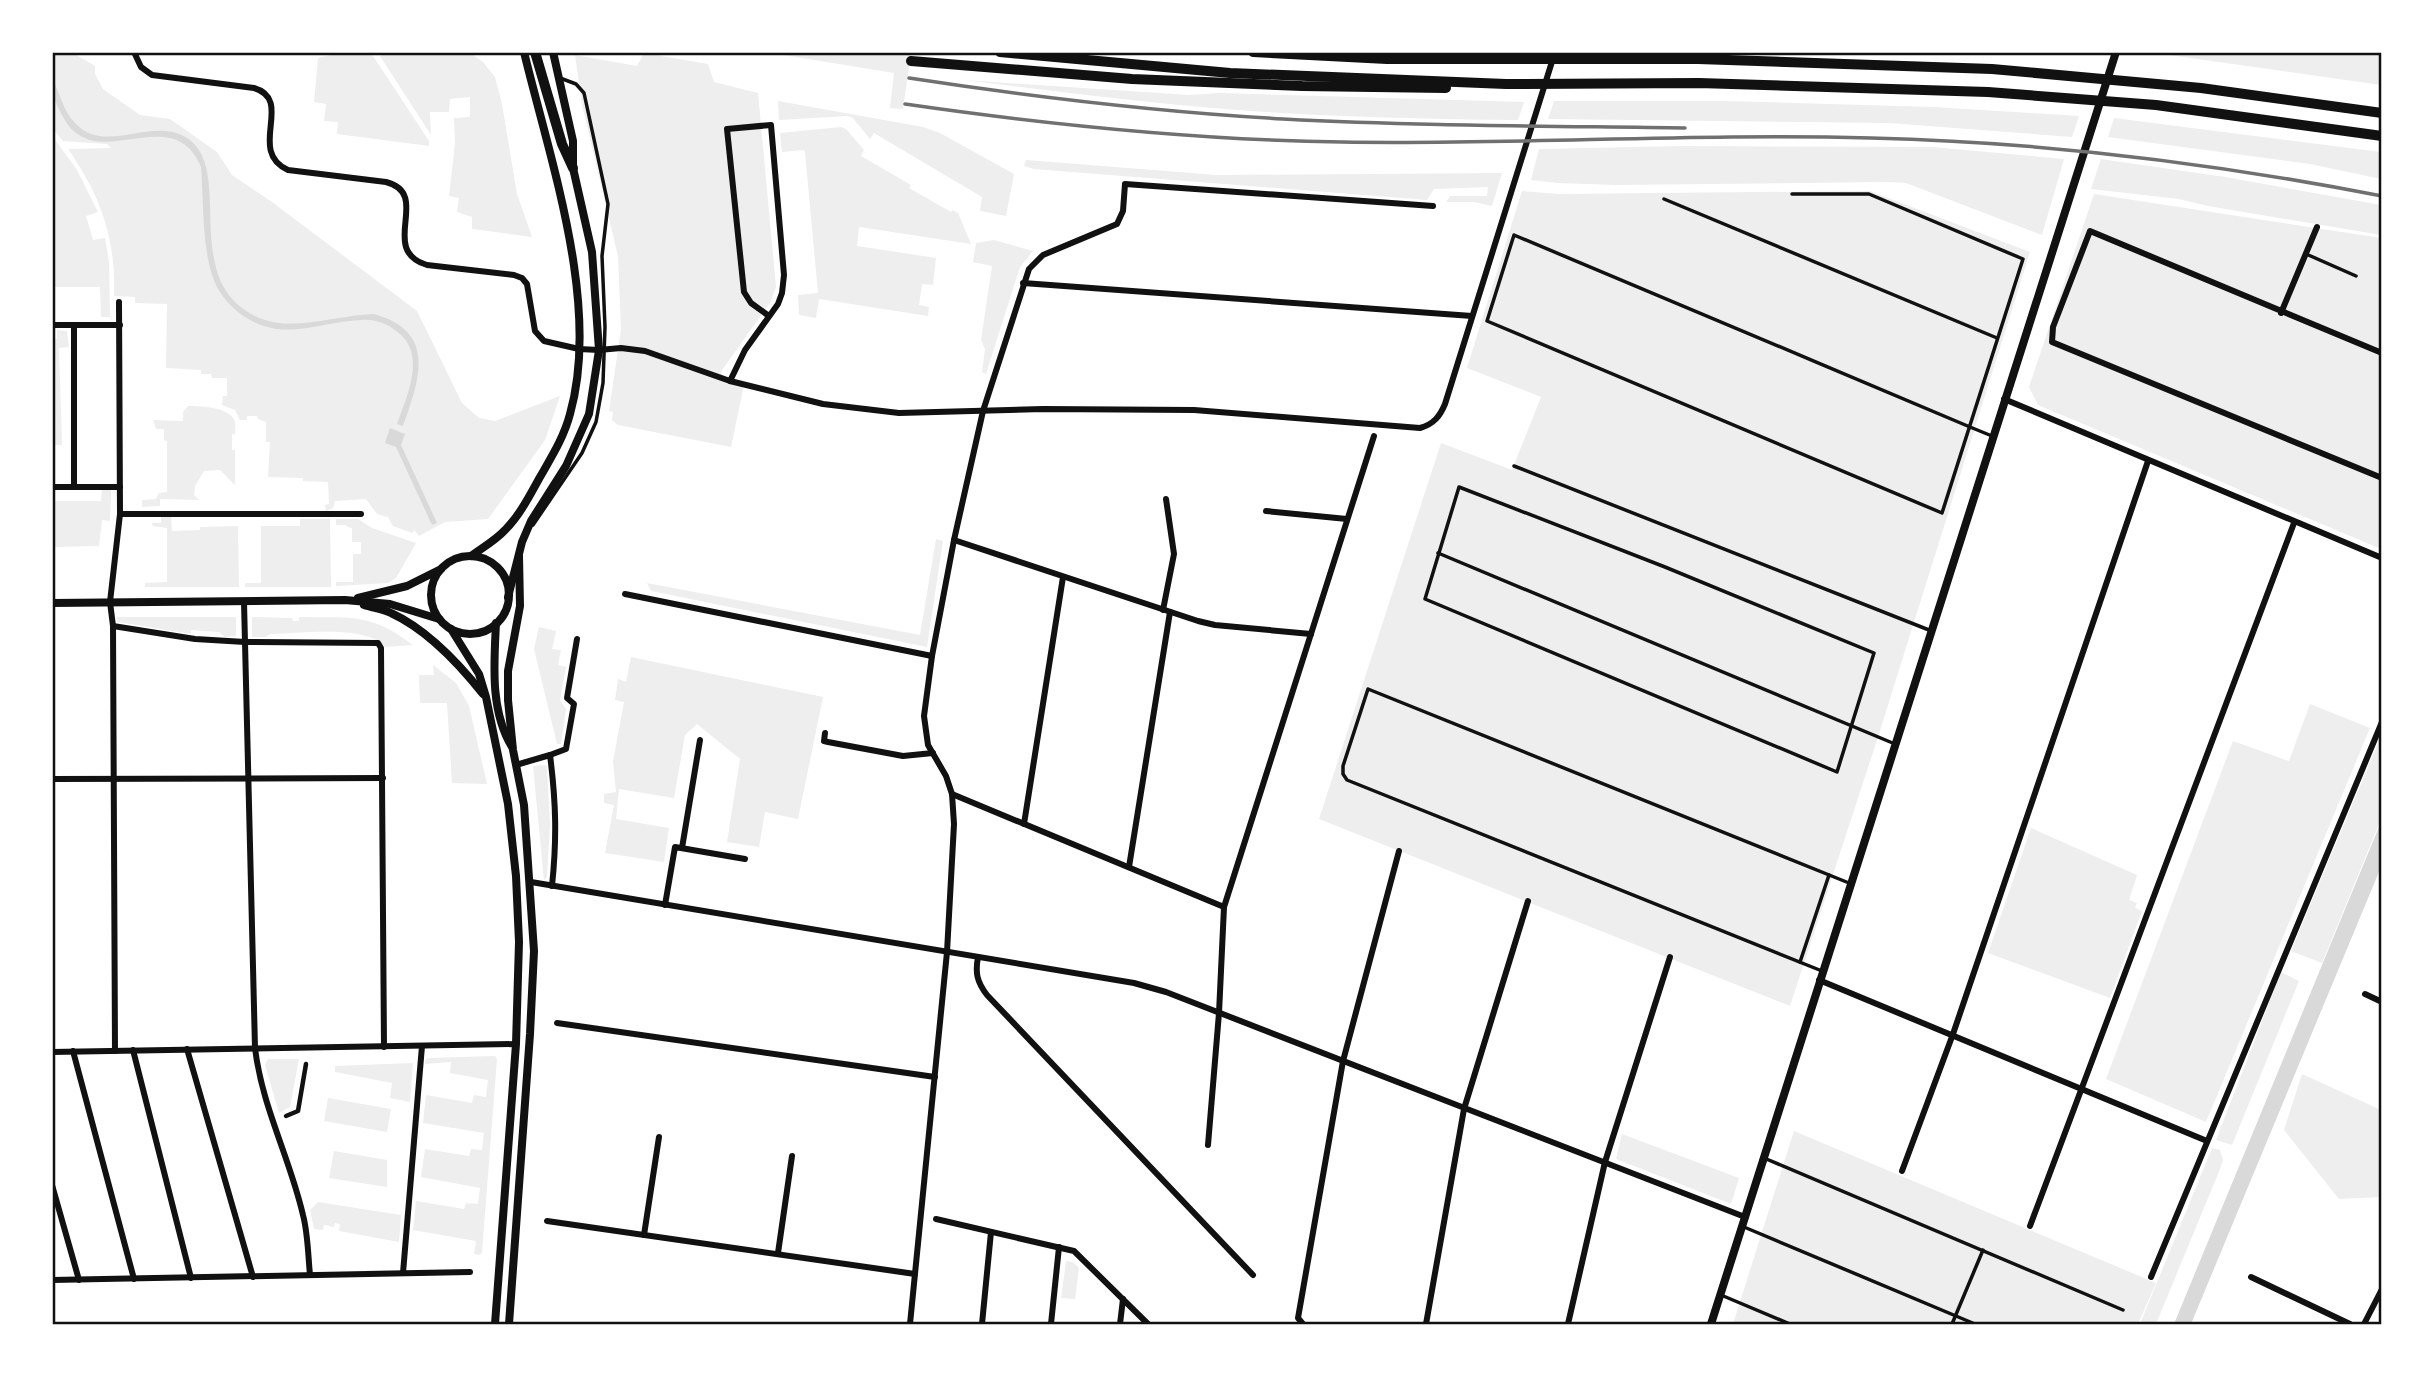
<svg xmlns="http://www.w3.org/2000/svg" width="2434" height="1377" font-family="'Exo 2',sans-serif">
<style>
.green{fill:#eee}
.water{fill:#d9d9d9}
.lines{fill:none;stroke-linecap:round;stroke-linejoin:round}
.service{stroke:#111;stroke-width:3.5}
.pedestrian{stroke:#111;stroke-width:4.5}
.minor{stroke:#111;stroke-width:6}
.tertiary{stroke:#111;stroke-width:8}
.motorway{stroke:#111;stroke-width:10}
.rail{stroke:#707070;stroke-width:3.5}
.neatline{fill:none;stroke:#111;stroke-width:2.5}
</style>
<rect width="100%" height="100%" fill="#fff"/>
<g class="green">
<polygon points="391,52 470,53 483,62 495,77 502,104 517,194 532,237 472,229 472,217 457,212 459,198 449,196 455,143 454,118 470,117 470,97 450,99 449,112 430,112 431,135 380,56"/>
<path d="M52 53H73L95 66V74L103 89 140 115 170 119 217 152 232 175 272 202 417 311 462 403 479 418 495 421 560 396 545 440 488 519 445 522 419 536 414 530 412 533 393 526 388 517 377 514 366 499 335 501 333 508 326 511 325 505 329 504 328 482 303 481V478L268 477 270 442H266V422L258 419 257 416H247V420H240L235 410 222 405 223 396H227V378H212L211 374H201V370L166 368 167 304 135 303V297L114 296C116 239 101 196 68 149L111 148 107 144 63 141 53 129Z"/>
<polygon points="339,53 371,53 429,141 429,146 337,134 338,122 324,121 326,104 314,102 318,58"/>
<polygon points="644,53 708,64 714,82 758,93 776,287 770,303 722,370 721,377 744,385 731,447 618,425 612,420 613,412 609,411 621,329 618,256 582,105 575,55 637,66"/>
<polygon points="771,53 911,53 903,109 890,108 894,73"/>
<polygon points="2155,53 2381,53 2381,85"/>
<path d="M963 80 1189 95 1220 93 1524 102 1518 120C1425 119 1331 117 1238 110 1146 103 1055 91 963 80Z"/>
<polygon points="778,101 923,127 940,133 1014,174 1006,216 980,211 982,197 874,133 870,139 853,118 848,116 779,120"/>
<polygon points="1554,101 1724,101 1934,107 2079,116 2072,137 1889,123 1548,119"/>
<polygon points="2114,118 2381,152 2381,179 2310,164 2108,137"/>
<polygon points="841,127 846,129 864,150 861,156 911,185 909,188 951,212 953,210 958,213 971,244 859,227 857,246 936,258 933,285 922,284 919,305 929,307 928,316 819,299 816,318 799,315 798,295 818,293 805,152 804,150 782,152 780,133"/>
<polygon points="53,137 77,170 98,212 86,216 93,240 105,238 109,262 110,317 101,317 100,287 53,287"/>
<polygon points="1683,146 1933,147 2064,159 2042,235 1906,183 1887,182 1617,185 1557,183 1531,180 1539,149"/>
<polygon points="2101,159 2225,177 2381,205 2381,235 2208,206 2179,199 2091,189"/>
<polygon points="1026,160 1217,175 1502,173 1492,206 1474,202 1446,202 1450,196 1487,196 1488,187 1434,189 1427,200 1034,169 1024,166"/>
<polygon points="1522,191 1559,194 1870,191 2030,252 1878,737 1790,1006 1319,819 1441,443 1512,470 1541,397 1467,368"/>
<polygon points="2094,194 2381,238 2381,549 2038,405 2029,387"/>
<polygon points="994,240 1033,251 1020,267 986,374 982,372 985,349 981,340 992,266 973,262 976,243"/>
<polygon points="57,330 67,331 69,347 59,348 62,445 53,445 52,340 57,339"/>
<path d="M188 406C201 406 231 407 235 422 236 426 235 430 235 434H232V450H235V485L220 470 204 471 195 486 194 495 199 500 160 499V506L142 507V500L156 499 159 493 167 492V441L164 440V429H156L153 420 183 421V412Z"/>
<polygon points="102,490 111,490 110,521 102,520 99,546 53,547 52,501 101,501"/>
<polygon points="161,517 171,517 172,531 200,530 200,527 238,526 239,587 145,587 145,583 167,582 167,528 153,526 152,523 161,523"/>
<polygon points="300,519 330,519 331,587 245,587 245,583 261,583 261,526 300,526"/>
<polygon points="336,519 358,519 372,528 416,543 396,578 388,583 336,586 336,582 353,582 353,554 361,554 361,542 352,542 352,528 347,527 346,525 336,525"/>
<polygon points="936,539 943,541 927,647 651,591 647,583 920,635"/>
<polygon points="116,617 236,617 236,636 225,637 219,632 191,630 191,634 118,622"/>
<path d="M252 617 292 618 293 621H299V617C350 618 370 612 413 645L385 647C367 624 298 634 270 634L266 637H252Z"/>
<polygon points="539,627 556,631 552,649 561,650 558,665 566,667 560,700 566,709 561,744 557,744 534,649"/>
<polygon points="631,657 823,697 798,819 765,812 759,847 727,842 740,759 697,724 685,735 674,798 619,789 616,819 669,828 664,862 605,853 614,805 604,803 604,794 616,792 613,761 624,702 615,700 618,679 626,682"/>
<polygon points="433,665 456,683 469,706 487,784 452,783 447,703 420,703 419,675 434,675"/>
<polygon points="2310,704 2370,728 2206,1122 2106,1079 2233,741 2289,761"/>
<polygon points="2381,736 2381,819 2322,963 2291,951"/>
<polygon points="545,765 547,767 550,824 547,877 544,880 533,766"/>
<polygon points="2031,828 2137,875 2129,900 2137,903 2135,908 2142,911 2110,998 1988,953"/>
<polygon points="2281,972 2299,981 2232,1145 2216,1140"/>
<polygon points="495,1056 497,1059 482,1252 480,1255 474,1254 476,1241 413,1230 416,1201 464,1209 466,1203 478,1204 480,1188 421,1177 425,1149 469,1156 471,1149 482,1150 484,1133 423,1123 426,1095 472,1103 474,1095 486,1097 488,1080 450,1073 451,1062 425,1064 425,1060 428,1058"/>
<polygon points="268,1059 299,1059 290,1107 279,1113 265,1065"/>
<polygon points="413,1063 410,1102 390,1098 392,1083 335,1072 335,1066"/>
<polygon points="2302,1074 2381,1110 2381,1197 2339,1199 2284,1130"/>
<polygon points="328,1098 391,1109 387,1132 324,1121"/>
<polygon points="1794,1131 2156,1283 2138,1324 1733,1324"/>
<polygon points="1622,1134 1739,1178 1731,1204 1616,1159"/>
<polygon points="2212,1148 2220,1150 2223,1160 2220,1169 2156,1324 2140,1324"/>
<polygon points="334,1151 387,1160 387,1187 329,1178"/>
<polygon points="318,1202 401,1215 399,1242 339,1231 340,1224 335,1223 334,1227 324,1225 323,1230 314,1229 310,1210"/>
<polygon points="1066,1261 1073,1262 1079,1268 1075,1299 1061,1298"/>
</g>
<g class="water">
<path d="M53 81C61 95 63 111 75 123 106 157 154 113 190 140 229 171 190 259 236 303 248 314 263 321 279 323 310 326 343 315 374 314 438 332 419 380 403 426L397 424C408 393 429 350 392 328 383 322 372 319 361 320 333 321 305 332 276 329 254 326 232 311 220 292 201 264 204 201 201 167 172 98 96 178 63 117 56 105 52 94 53 81Z"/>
<polygon points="390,428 405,434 401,445 437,523 432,525 396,447 385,443"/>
<polygon points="2381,822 2381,867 2191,1324 2174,1324"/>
</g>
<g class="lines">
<g class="service">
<path d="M1792 194H1869L2023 259 1942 513 1487 321 1514 235C1666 298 1818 363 1970 427L1992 436"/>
<polyline points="1664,199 1997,338"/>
<polyline points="2306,254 2356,276"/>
<polyline points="1514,466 1929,630"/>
<polygon points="1459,487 1665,567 1874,653 1837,772 1425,599"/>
<polyline points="533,525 582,453 596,422 603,383 605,327 602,256 608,204 584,93 576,84 560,78"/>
<polyline points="1438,553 1895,744"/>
<polyline points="1800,962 1829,875"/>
<polyline points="1822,971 1347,780 1343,774 1343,766 1368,689 1849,883"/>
<polyline points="1764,1158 2123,1310"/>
<polyline points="1744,1227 1975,1324"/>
<polyline points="1721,1295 1790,1324"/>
<polyline points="1952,1324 1983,1250"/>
</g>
<polyline class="pedestrian" points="286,1116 298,1111 306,1064"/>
<g class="minor">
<path d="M134 52 141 67 152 75 254 88C295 100 246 151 288 170L386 182C433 194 377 250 427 265L514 275 522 278 527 284 535 331 544 341 579 349 599 350 621 348 645 351 730 381 823 404 899 413 1043 409 1194 410 1420 428C1434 424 1440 416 1445 404L1555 52"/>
<polyline points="1023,283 1472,316"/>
<polyline points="2281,313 2317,227"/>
<polyline points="52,325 120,325"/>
<polyline points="74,325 74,487"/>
<polyline points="2382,353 2090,231 2053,327 2052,342 2382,478"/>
<polyline points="730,381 745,350 778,304 782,293 784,275 771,125 727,129 744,292 751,303 769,316"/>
<polyline points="2004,399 2382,558"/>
<polyline points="52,487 120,487"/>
<polyline points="1266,511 1347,519"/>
<polyline points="120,514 361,514"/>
<polyline points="954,540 1198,621 1215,625 1311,634"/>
<polyline points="625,594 932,656"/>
<path d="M244 602 255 1048C262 1107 290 1158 303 1215 308 1234 308 1255 310 1275"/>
<polyline points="1163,610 1174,554 1166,499"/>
<polyline points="113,626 195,639 245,642 378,643 381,648 384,1047"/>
<polyline points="825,733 824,741 828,742 903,756 933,753"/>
<polyline points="550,755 566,749 574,704 567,698 577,639"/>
<path d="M516 765 550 755C556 802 557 838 552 886"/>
<polyline points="52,779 383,778"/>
<polyline points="952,794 1224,907"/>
<polyline points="1024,824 1063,577"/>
<polyline points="682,848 700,740"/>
<polyline points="1129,867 1170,612"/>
<polyline points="531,882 1134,983 1166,992 1745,1217"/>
<polyline points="665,905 675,847 745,859"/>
<path d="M978 957C975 973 977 982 987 995L1253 1275"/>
<polyline points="1819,980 2207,1141"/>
<polyline points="2365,994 2382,1002"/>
<polyline points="557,1023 935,1077"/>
<polyline points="187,1049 253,1277"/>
<polyline points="133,1050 191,1278"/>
<polyline points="73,1051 134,1279"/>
<polyline points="115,1051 113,626 110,602 120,514 119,302"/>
<polyline points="52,1052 516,1044"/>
<polyline points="1208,1145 1219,1013 1224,907 1374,436"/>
<polyline points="1902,1171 1953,1034 2148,461"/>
<polyline points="52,1185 79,1280"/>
<polyline points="936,1219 1074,1251 1148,1324"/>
<polyline points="547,1221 915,1274"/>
<polyline points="2030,1226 2294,523"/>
<polyline points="644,1235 659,1137"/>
<polyline points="778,1253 792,1156"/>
<polyline points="403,1273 422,1046"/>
<polyline points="2151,1277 2382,722"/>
<polyline points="2251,1277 2350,1324"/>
<polyline points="52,1280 470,1272"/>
<polyline points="910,1324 947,952 954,824 952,794 946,776 928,745 924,716 932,656 954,540 983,411 1029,269 1043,255 1117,224 1123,211 1125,184 1433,206"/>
<polyline points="982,1324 991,1232"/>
<polyline points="1051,1324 1059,1247"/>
<polyline points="1120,1324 1123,1299"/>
<polyline points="1303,1324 1298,1318 1343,1061 1399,851"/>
<polyline points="1426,1324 1464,1109 1528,901"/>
<polyline points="1568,1324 1605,1162 1670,957"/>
<polyline points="2364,1324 2382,1289"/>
</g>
<g class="tertiary">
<path d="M471 556C482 548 496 540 505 530 520 515 530 495 540 477 552 456 564 437 570 414 601 305 550 160 524 52"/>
<circle cx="470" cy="595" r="39"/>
<polyline points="508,597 522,542 531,521 566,466 589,414 599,350 592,252 573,168 573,141 553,52"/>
<polyline points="358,598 407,586 441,569"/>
<polyline points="52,603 345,600 390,604 439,619"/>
<path d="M364 605C373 608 383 609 391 613 426 629 460 665 483 694"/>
<path d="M496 623C494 664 490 711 512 747"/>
<polyline points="451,629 479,674 486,697 508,804 516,876 519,942 516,1044 495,1324"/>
<polyline points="509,1324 530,1034 534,951 524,805 513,750 508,700 508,671 520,606 519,556"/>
<polyline points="1711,1324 2116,52"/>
</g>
<g class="motorway">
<polyline points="535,52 562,144 573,168"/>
<polyline points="1000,52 1230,73 1506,84 1699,83 1988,92 2156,105 2382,136"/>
<polyline points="1253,52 1387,59 1698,59 1992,69 2201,88 2382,113"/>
<polyline points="911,61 1132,79 1302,86 1446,88"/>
</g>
<g class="rail">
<path d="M909 78C1033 97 1158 112 1283 119 1417 126 1551 126 1685 128"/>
<path d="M905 104C1050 125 1195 140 1342 142 1519 145 1695 133 1871 138 2043 142 2213 163 2382 196"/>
</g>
</g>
<rect width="2434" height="1377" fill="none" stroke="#ffffff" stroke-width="108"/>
<rect x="54" y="54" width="2326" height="1269" class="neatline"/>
</svg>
